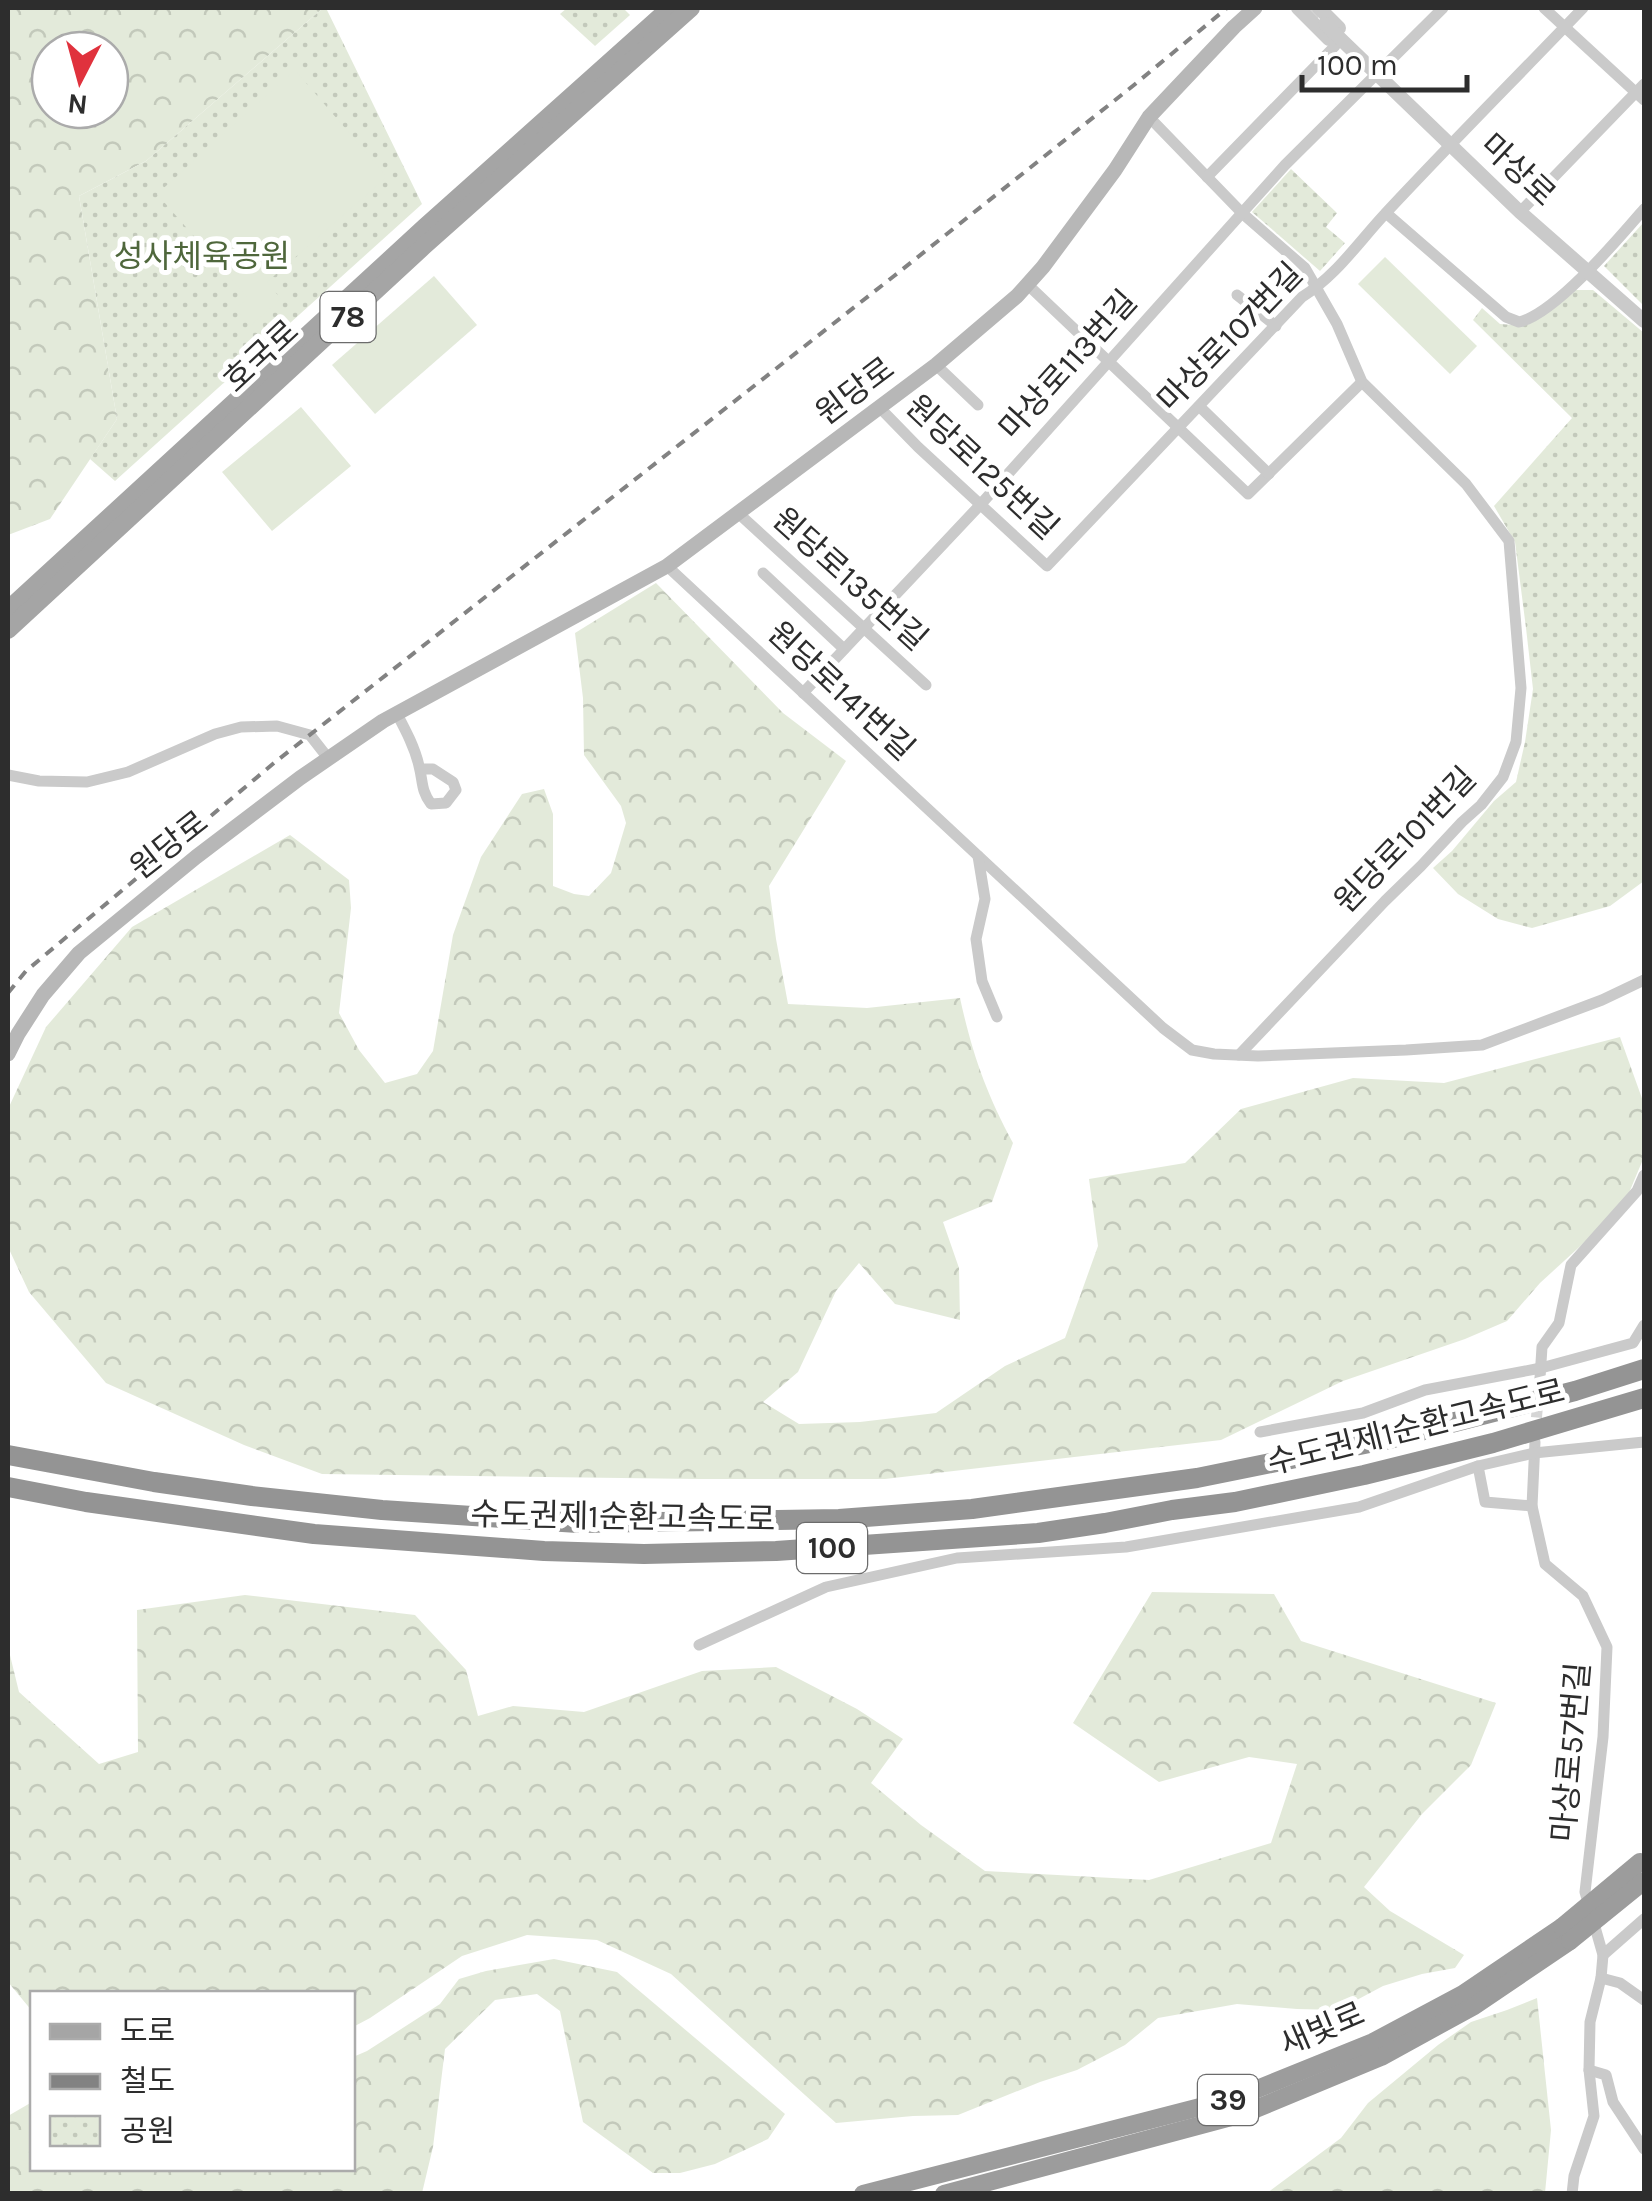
<svg xmlns="http://www.w3.org/2000/svg" width="1652" height="2201" font-family="Karla,'Noto Sans KR',sans-serif">
<style>
.forest{fill:url(#forest-crowns);fill-rule:evenodd}
.park{fill:url(#park-dots)}
.garden{fill:#e3eada}
.lines{fill:none;stroke-linecap:round;stroke-linejoin:round}
.minor-tunnel{stroke:#d5d5d5;stroke-width:11;stroke-dasharray:11 5.5;stroke-linecap:butt}
.tertiary-tunnel{stroke:#d5d5d5;stroke-width:14;stroke-dasharray:14 7;stroke-linecap:butt}
.minor{stroke:#cacaca;stroke-width:11}
.tertiary{stroke:#cacaca;stroke-width:14}
.secondary{stroke:#b7b7b7;stroke-width:15}
.primary{stroke:#a5a5a5;stroke-width:18}
.trunk{stroke:#9c9c9c;stroke-width:18}
.motorway{stroke:#949494;stroke-width:20}
.rail{stroke:#828282;stroke-width:4;stroke-dasharray:10 8;stroke-linecap:butt}
.trunk-bridge{stroke:#9c9c9c;stroke-width:18}
.labels{text-anchor:middle;dominant-baseline:central;stroke-width:10;stroke-linejoin:round;paint-order:stroke}
.shield{fill:#fff;stroke:#6c6c6c;stroke-width:2.5}
.shield-label{font-size:30px;font-weight:bold;fill:#2d2d2d}
.street-label{font-size:32px;fill:#2d2d2d;stroke:#fff}
.park-label{font-size:32px;fill:#4f673c;stroke:#fff}
</style>
<defs>
<pattern id="forest-crowns" width="20" height="18" patternUnits="userSpaceOnUse" patternTransform="scale(2.5)"><rect width="20" height="18" fill="#e3eada"/><path d="M2 6a3 3 0 1 1 6 0M12 15a3 3 0 1 1 6 0" fill="none" stroke="#c3c9bb"/></pattern>
<pattern id="park-dots" width="8" height="8" patternUnits="userSpaceOnUse" patternTransform="scale(2.5)"><rect width="8" height="8" fill="#e3eada"/><path d="M2 2h.1M6 6h.1" fill="none" stroke="#c3c9bb" stroke-width="1.8" stroke-linecap="round"/></pattern>
</defs>
<rect width="100%" height="100%" fill="#fff"/>
<g class="forest">
<path d="M8 8H323L146 161 79 196 117 419 50 519 8 535ZM50 50H110V110H50Z"/>
<path d="M656 583 783 713 846 761 769 886 776 939 788 1004 867 1008 960 998C972 1053 986 1093 1013 1143L992 1202 943 1222 959 1268 960 1320 895 1304 859 1263 836 1291 798 1372 763 1402 799 1424 860 1422 936 1413 1005 1366 1065 1338 1098 1246 1089 1179 1185 1163 1241 1109 1353 1078 1444 1083 1620 1037 1644 1104V1157L1623 1207 1540 1283 1507 1321 1465 1339 1343 1381 1221 1440 885 1479H697L322 1474 244 1445 106 1383 29 1292 8 1247V1109L46 1027 132 927 290 835 349 880 351 908 339 1013 359 1050 385 1083 417 1074 433 1051 453 935 481 857 522 794 544 789 553 814V886L574 894 589 896 611 873 626 823 621 806 584 755 583 698 575 633Z"/>
<polygon points="1152,1592 1274,1594 1301,1641 1496,1703 1471,1765 1422,1814 1364,1887 1390,1911 1464,1955 1455,1968 1422,1974 1383,1986 1338,2010 1297,2009 1237,2004 1158,2018 1125,2045 1077,2070 1040,2082 958,2115 913,2116 836,2123 671,1974 597,1940 527,1935 462,1956 370,2018 353,2027 352,1994 32,1994 32,2011 8,1982 8,1647 19,1692 99,1764 138,1752 137,1610 245,1595 415,1615 466,1670 478,1716 513,1706 584,1712 702,1671 776,1667 857,1709 903,1739 871,1783 921,1825 985,1871 1149,1880 1271,1843 1297,1764 1249,1757 1159,1782 1073,1723"/>
<polygon points="554,1959 617,1972 785,2114 768,2139 715,2164 680,2173 653,2173 583,2122 560,2011 537,1994 495,2000 445,2049 433,2147 422,2193 8,2193 8,2116 32,2102 32,2168 352,2168 353,2057 367,2051 440,2004 459,1979 486,1971"/>
<polygon points="1537,1998 1551,2130 1545,2193 1267,2193 1341,2138 1368,2103 1438,2045 1471,2022 1507,2010"/>
</g>
<g class="park">
<polygon points="323,8 326,8 422,204 115,481 90,459 117,419 79,196 146,161"/>
<polygon points="567,8 623,8 630,15 595,46 560,14"/>
<polygon points="1291,169 1337,213 1326,227 1345,243 1320,271 1252,212"/>
<polygon points="1644,222 1644,306 1604,266"/>
<polygon points="1572,290 1593,290 1644,333 1644,881 1610,906 1532,928 1498,919 1458,894 1433,868 1452,851 1494,801 1516,782 1525,742 1533,689 1526,628 1515,542 1494,506 1572,418 1473,320 1482,308 1500,324 1514,325"/>
</g>
<g class="garden">
<polygon points="295,70 387,177 267,282 281,299 250,326 235,309 248,298 157,194"/>
<polygon points="1385,257 1477,346 1450,374 1358,284"/>
<polygon points="434,276 477,325 375,414 332,365"/>
<polygon points="301,407 351,466 272,531 222,472"/>
</g>
<g class="lines">
<polyline class="minor-tunnel" points="1535,1434 1540,1378"/>
<polyline class="tertiary-tunnel" points="1308,8 1325,24"/>
<g class="minor">
<polyline points="1544,8 1644,100"/>
<polyline points="1149,117 1242,213 1305,268 1337,324 1362,382 1466,484 1509,541 1521,688 1516,742 1503,777 1481,805 1462,822 1421,866 1385,901 1239,1055"/>
<polyline points="1207,177 1335,46"/>
<polyline points="1520,212 1644,84"/>
<path d="M1386 213 1506 317 1519 322C1555 314 1619 238 1644 209"/>
<polyline points="1027,284 1248,494 1362,382"/>
<polyline points="1237,295 1276,326"/>
<polyline points="936,365 978,405"/>
<path d="M879 407 918 447 1047 566 1302 297C1335 277 1358 243 1384 215 1449 145 1517 77 1583 8"/>
<polyline points="1200,407 1269,474"/>
<polyline points="738,513 926,685"/>
<polyline points="667,566 1163,1028 1192,1050 1214,1054 1258,1056 1406,1050 1482,1045 1602,1000 1644,980"/>
<polyline points="763,573 844,649"/>
<polyline points="803,693 981,504 1285,165 1443,8"/>
<path d="M397 714C406 731 415 748 419 766 423 781 421 791 431 804L446 803 456 790 453 782 433 769H420"/>
<polyline points="8,775 39,781 87,782 128,772 215,734 241,727 277,726 310,735 328,758"/>
<polyline points="978,856 985,899 976,939 982,981 997,1017"/>
<polyline points="1540,1378 1542,1347 1559,1323 1571,1265 1637,1191 1644,1175"/>
<polyline points="1260,1432 1363,1413 1425,1390 1541,1368 1633,1343 1644,1325"/>
<polyline points="1535,1442 1532,1506 1545,1564 1583,1596 1607,1647 1603,1737 1585,1892 1603,1955 1601,1978 1590,2022 1589,2070 1594,2116 1574,2176 1572,2194"/>
<polyline points="1478,1466 1485,1502 1532,1506"/>
<polyline points="699,1645 826,1587 957,1558 1126,1547 1359,1507 1478,1466 1534,1453 1644,1442"/>
<polyline points="1603,1955 1644,1919"/>
<polyline points="1601,1978 1620,1983 1644,2000"/>
<polyline points="1589,2070 1606,2075 1613,2102 1644,2149"/>
</g>
<g class="tertiary">
<polyline points="1298,8 1329,39"/>
<polyline points="1319,8 1339,28"/>
<polyline points="1325,24 1520,212 1644,321"/>
</g>
<polyline class="secondary" points="8,1054 18,1034 43,995 79,953 196,857 300,778 383,721 667,566 936,365 1017,296 1043,267 1115,170 1149,117 1234,27 1255,8"/>
<g class="primary">
<polyline points="8,610 425,227 670,8"/>
<polyline points="8,630 424,246 691,8"/>
</g>
<g class="trunk">
<polyline points="863,2194 1235,2098 1373,2042 1463,1994 1562,1927"/>
<polyline points="944,2194 1246,2113 1381,2057 1474,2006 1570,1941"/>
</g>
<g class="motorway">
<polyline points="8,1455 154,1482 252,1496 382,1510 578,1523 839,1519 972,1509 1197,1478 1389,1439 1575,1391 1644,1369"/>
<polyline points="8,1487 86,1502 314,1534 544,1551 644,1554 776,1551 1038,1533 1105,1523 1172,1510 1235,1502 1364,1475 1493,1443 1644,1398"/>
</g>
<polyline class="rail" points="8,993 26,971 274,763 894,276 1134,85 1227,8"/>
<g class="trunk-bridge">
<polyline points="1562,1927 1640,1862"/>
<polyline points="1570,1941 1644,1881"/>
</g>
</g>
<g class="labels">
<g class="shield">
<rect x="320.5" y="292" width="55" height="50" rx="8"/>
<rect x="797" y="1523" width="70" height="50" rx="8"/>
<rect x="1198" y="2075" width="60" height="50" rx="8"/>
</g>
<g class="shield-label">
<text x="348" y="317">78</text>
<text x="832" y="1548">100</text>
<text x="1228" y="2100">39</text>
</g>
<g class="street-label">
<text transform="translate(1518 170) rotate(43)">마상로</text>
<text transform="translate(1230 337) rotate(-46)">마상로107번길</text>
<text transform="translate(261 356) rotate(-43)">호국로</text>
<text transform="translate(1068 365) rotate(-48)">마상로113번길</text>
<text transform="translate(855 391) rotate(-37)">원당로</text>
<text transform="translate(982 467) rotate(43)">원당로125번길</text>
<text transform="translate(850 579) rotate(42)">원당로135번길</text>
<text transform="translate(841 691) rotate(43)">원당로141번길</text>
<text transform="translate(1405 840) rotate(-46)">원당로101번길</text>
<text transform="translate(169 845) rotate(-38)">원당로</text>
<text transform="translate(1416 1427) rotate(-14)">수도권제1순환고속도로</text>
<text transform="translate(623 1517) rotate(1)">수도권제1순환고속도로</text>
<text transform="translate(1571 1752) rotate(-85)">마상로57번길</text>
<text transform="translate(1322 2029) rotate(-23)">새빛로</text>
</g>
<g class="park-label">
<text x="202" y="256">성사체육공원</text>
</g>
</g>
<rect width="1652" height="2201" fill="none" stroke="#2d2d2d" stroke-width="20"/>
<rect x="30" y="1991" width="325" height="180" fill="#ffffff" stroke="#ababab" stroke-width="2.5"/>
<rect x="50" y="2024" width="50" height="15" fill="#a5a5a5" stroke="#ababab" stroke-width="2.5"/>
<text x="120" y="2041" font-size="30" fill="#2d2d2d">도로</text>
<rect x="50" y="2074" width="50" height="15" fill="#828282" stroke="#ababab" stroke-width="2.5"/>
<text x="120" y="2091" font-size="30" fill="#2d2d2d">철도</text>
<rect x="50" y="2116" width="50" height="30" fill="url(#park-dots)" stroke="#ababab" stroke-width="2.5"/>
<text x="120" y="2141" font-size="30" fill="#2d2d2d">공원</text>
<g transform="translate(80 80) rotate(186)"><circle r="48" fill="#ffffff" stroke="#ababab" stroke-width="2.5"/>
<path d="M0-8L18 38L0 25L-18 38Z" fill="#e0323d"/>
<text y="-15" font-size="28" font-weight="bold" text-anchor="middle" fill="#2d2d2d">N</text>
</g>
<path d="M1302 75v15h165v-15" fill="none" stroke="#2d2d2d" stroke-width="5"/>
<text x="1317" y="75" font-size="30" fill="#2d2d2d" stroke="#ffffff" stroke-width="8" paint-order="stroke">100 m</text>
</svg>
